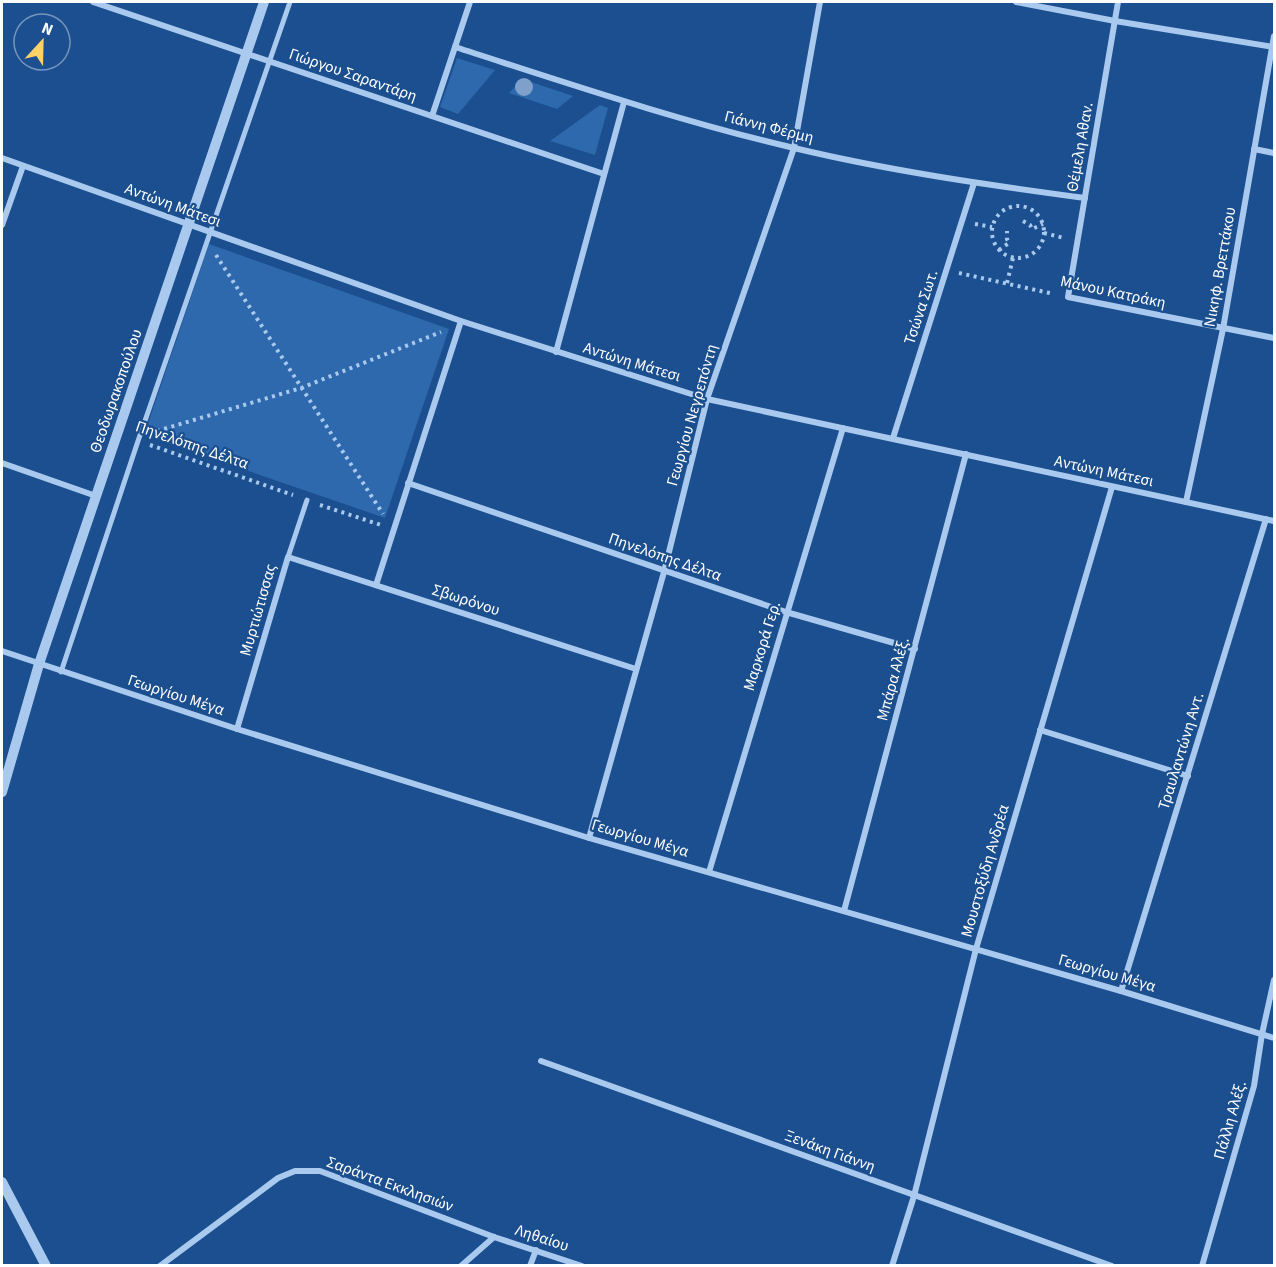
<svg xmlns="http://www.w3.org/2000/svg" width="1276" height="1267" font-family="'Source Sans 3',sans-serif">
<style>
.green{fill:#2e69ad}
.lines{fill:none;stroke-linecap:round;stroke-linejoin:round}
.path{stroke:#a9c9ee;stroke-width:4;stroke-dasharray:3 4.5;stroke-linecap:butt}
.pedestrian{stroke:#a9c9ee;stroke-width:5}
.minor{stroke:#a9c9ee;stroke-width:6}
.tertiary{stroke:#a9c9ee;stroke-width:10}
.tree{fill:#7ea0ca}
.labels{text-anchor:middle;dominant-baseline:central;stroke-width:4.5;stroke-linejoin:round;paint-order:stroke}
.street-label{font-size:16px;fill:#fff;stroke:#1b4f8f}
</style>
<rect width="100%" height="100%" fill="#1b4f8f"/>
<g class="green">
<polygon points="457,58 495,70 458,114 440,107"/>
<polygon points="522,79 573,96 557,109 509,93"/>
<polygon points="600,105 608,108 595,155 550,141"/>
<polygon points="209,244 449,329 385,518 144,435"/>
</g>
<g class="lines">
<g class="path">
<circle cx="1018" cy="232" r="26"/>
<polyline points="1023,221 1030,225 1032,229 1043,224"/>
<polyline points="975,224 992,227"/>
<polyline points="1044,233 1064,238"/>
<polyline points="999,250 1009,243 1007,239 1007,231"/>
<polyline points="216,255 383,514"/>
<polyline points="959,273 1054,294"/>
<polyline points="1007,283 1013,258"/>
<polyline points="157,431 301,388 441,332"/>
<polyline points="150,445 293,495"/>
<polyline points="320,505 381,525"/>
</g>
<g class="pedestrian">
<polyline points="288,557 307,500"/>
<polyline points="61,672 138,441 290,2"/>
</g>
<g class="minor">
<polyline points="93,2 604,174"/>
<polyline points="1016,2 1115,21 1274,47"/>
<polyline points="1118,2 1068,297 1274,338"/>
<path d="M455 47C567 83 679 121 794 148 890 171 988 185 1085 198"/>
<polyline points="432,116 470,2"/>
<polyline points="1254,149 1274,153"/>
<polyline points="2,158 461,321 707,399 1274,521"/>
<polyline points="2,225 23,166"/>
<polyline points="556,352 624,102"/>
<polyline points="893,438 974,183"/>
<polyline points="2,463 96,496"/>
<polyline points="408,483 786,612 915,649"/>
<polyline points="1186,502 1223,329 1274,36"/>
<polyline points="376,585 461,321"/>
<polyline points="2,651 237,729 589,838 1121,991 1274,1038"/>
<polyline points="237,729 288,557 636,669"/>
<polyline points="1040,730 1188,776"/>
<polyline points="589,838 664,572 707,399 794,148 820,2"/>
<polyline points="709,872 843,428"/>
<polyline points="844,911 966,454"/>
<polyline points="1121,991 1266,519"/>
<polyline points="541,1061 1112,1266"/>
<polyline points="160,1266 278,1178 295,1171 320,1171 494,1237 582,1266"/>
<polyline points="461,1266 494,1237"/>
<polyline points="530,1266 536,1250"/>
<polyline points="892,1266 914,1196 976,949 1112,487"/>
<polyline points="1202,1266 1254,1086 1262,1034 1274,980"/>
</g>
<g class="tertiary">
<polyline points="2,792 39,664 264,2"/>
<polyline points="2,1182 46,1266"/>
</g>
</g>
<circle class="tree" cx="524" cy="87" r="9"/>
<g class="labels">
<g class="street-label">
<text transform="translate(353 75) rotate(19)">Γιώργου Σαραντάρη</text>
<text transform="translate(769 127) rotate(14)">Γιάννη Φέρμη</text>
<text transform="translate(1080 147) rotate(-80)">Θέμελη Αθαν.</text>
<text transform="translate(173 205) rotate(20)">Αντώνη Μάτεσι</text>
<text transform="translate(1220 267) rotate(-80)">Νικηφ. Βρεττάκου</text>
<text transform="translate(1113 292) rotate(12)">Μάνου Κατράκη</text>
<text transform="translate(921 307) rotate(-72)">Τσώνα Σωτ.</text>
<text transform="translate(632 362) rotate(17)">Αντώνη Μάτεσι</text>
<text transform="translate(116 391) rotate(-71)">Θεοδωρακοπούλου</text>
<text transform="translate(692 415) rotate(-74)">Γεωργίου Νεγρεπόντη</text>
<text transform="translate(192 445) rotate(19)">Πηνελόπης Δέλτα</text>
<text transform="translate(1104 471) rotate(12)">Αντώνη Μάτεσι</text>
<text transform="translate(665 557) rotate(19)">Πηνελόπης Δέλτα</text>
<text transform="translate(466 600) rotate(18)">Σβωρόνου</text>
<text transform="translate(258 610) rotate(-74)">Μυρτιώτισσας</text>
<text transform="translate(762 646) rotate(-73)">Μαρκορά Γερ.</text>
<text transform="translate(893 679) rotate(-75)">Μπάρα Αλέξ.</text>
<text transform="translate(176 695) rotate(18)">Γεωργίου Μέγα</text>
<text transform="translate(1181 751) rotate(-73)">Τραυλαντώνη Αντ.</text>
<text transform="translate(640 838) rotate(16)">Γεωργίου Μέγα</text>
<text transform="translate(985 871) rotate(-74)">Μουστοξύδη Ανδρέα</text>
<text transform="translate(1107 973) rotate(16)">Γεωργίου Μέγα</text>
<text transform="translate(1230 1120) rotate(-74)">Πάλλη Αλέξ.</text>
<text transform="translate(830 1151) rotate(20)">Ξενάκη Γιάννη</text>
<text transform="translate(390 1184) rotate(20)">Σαράντα Εκκλησιών</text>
<text transform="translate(542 1238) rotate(18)">Ληθαίου</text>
</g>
</g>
<rect width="1276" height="1267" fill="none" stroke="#ffffff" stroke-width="6"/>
<g transform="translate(42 42) rotate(22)"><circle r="28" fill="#1b4f8f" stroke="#7695bc" stroke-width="1.5"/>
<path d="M0-4.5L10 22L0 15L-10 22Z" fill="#ffd166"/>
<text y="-9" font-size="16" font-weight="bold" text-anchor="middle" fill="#ffffff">N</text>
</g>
</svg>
